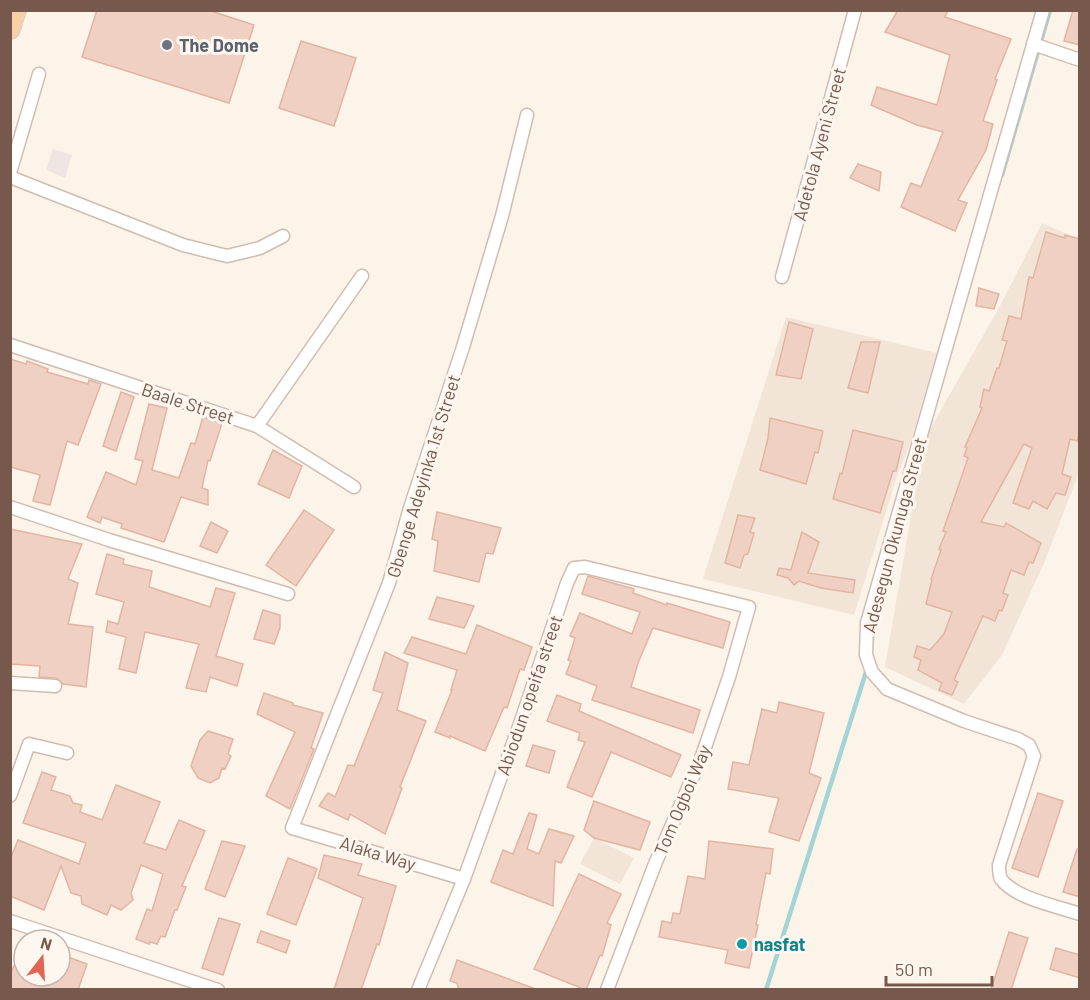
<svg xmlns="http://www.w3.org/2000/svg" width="1090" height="1000" font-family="Barlow,sans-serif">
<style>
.residential{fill:#f3e4d8}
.industrial{fill:#ede6e2}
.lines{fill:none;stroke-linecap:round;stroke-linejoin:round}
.stream{stroke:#a5d4d7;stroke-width:4.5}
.building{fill:#f0d0c2;stroke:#e2b5a3;stroke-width:1.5}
.minor-casing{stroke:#d0bcb1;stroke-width:15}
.primary-casing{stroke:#d9d0cd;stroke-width:22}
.minor{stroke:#fff;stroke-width:12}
.primary{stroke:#f7d0a5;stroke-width:20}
.worship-dot{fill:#6b7280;stroke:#fef7f0;stroke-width:2}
.culture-dot{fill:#0f9aa8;stroke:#fef7f0;stroke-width:2}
.labels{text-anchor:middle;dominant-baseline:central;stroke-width:6;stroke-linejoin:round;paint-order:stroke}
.worship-label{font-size:18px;font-weight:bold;fill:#5b616d;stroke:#fef7f0;text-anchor:start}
.street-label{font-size:18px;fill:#76584d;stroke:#fef7f0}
.culture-label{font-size:18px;font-weight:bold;fill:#0d838f;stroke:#fef7f0;text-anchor:start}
</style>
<rect width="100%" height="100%" fill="#fcf3e9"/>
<g class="residential">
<polygon points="1042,223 1079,239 1079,473 1044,563 1002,655 964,704 885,667 924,440 1001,304"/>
<polygon points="786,317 937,353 910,444 898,473 854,615 703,579"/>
<polygon points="594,838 634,858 620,884 580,864"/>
</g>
<polygon class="industrial" points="53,149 72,155 65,178 46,170"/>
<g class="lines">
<g class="stream">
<polyline points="1002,175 1050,10"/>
<polyline points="871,643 889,566"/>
<polyline points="766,990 866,672"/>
</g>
</g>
<g class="building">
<polygon points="97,10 208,10 254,25 229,103 82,57"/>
<polygon points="898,10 948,10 945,17 1011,39 995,79 997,80 983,121 993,124 986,150 958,200 967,203 955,231 901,207 911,183 921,187 943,132 917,125 871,105 877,87 937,105 950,55 885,32"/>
<polygon points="1073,10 1080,10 1080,45 1064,41"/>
<polygon points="301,41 356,58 334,126 279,108"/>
<polygon points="858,164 881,172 879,191 850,178"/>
<polygon points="1046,232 1065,238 1065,235 1080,239 1080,431 1077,441 1070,439 1062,474 1071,477 1065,495 1056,493 1047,509 1033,501 1029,509 1013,503 1032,448 1024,444 981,522 1004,527 1006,523 1041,543 1033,563 1029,562 1024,575 1011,570 1003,593 1008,595 1002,611 999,610 995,621 983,616 954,680 958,682 952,695 939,690 942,683 918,670 921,660 914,657 917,646 930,650 944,634 952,612 926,604 932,580 931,579 941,550 939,549 946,532 943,531 968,458 964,456 967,448 965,447 982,408 980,407 984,389 989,391 997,368 999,368 1007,341 1002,340 1009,316 1021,319 1029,277 1033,278"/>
<polygon points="979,288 999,294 994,309 976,306"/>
<polygon points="789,322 813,329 801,379 776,375"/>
<polygon points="861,342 880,342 868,393 848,388"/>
<polygon points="10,359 26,364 27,361 48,369 47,372 88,384 89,380 101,384 78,445 67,441 50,505 33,501 40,475 10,467"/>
<polygon points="121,392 134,397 116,451 103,446"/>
<polygon points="149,404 167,408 152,470 179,478 191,443 195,444 203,417 222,423 210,461 208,460 202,488 208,490 208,505 181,497 164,542 121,528 122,524 102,517 100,523 87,517 106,472 136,485 143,461 135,459"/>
<polygon points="770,418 823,431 818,453 815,452 806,484 760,470 768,438"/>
<polygon points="853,430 903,442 896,471 893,471 880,513 833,499 840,473 842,474"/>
<polygon points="273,450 302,466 289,498 258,484"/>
<polygon points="304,510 334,530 296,586 266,565"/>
<polygon points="437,512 501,528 493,554 486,553 479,582 434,571 438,541 432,539"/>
<polygon points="738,515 755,518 750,532 754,533 748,554 744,555 740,568 725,563"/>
<polygon points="211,522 228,531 217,553 200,546"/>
<polygon points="10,529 82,544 68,579 78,583 68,624 93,627 86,687 63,684 56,678 39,677 40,666 10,664"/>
<polygon points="802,532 819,542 808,573 855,580 853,593 821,588 799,581 794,585 788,578 777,575 779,568 791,570"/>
<polygon points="107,554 124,559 123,564 152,571 149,587 210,607 216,588 235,593 216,656 243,664 237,686 210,677 206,692 186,688 199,644 145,632 136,673 119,669 126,637 106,632 108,621 118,624 124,602 96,594"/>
<polygon points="588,576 634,589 633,593 667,605 667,603 730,622 723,648 653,628 638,663 631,687 700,710 693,733 592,700 597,686 566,674 571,661 568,660 575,638 570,636 580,613 632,634 640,612 582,594"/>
<polygon points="437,597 474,606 464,628 429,619"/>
<polygon points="263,610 280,615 280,628 274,644 254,639"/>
<polygon points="477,625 532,647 524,670 520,669 507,708 504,707 485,751 450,736 450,738 435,732 452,690 451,690 457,670 404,653 412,637 466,654"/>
<polygon points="385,652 408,663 397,710 426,721 400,787 402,788 385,834 350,814 348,820 319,806 328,793 335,797 348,765 354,766 383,693 373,690"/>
<polygon points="264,693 293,703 293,705 323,713 311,748 314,749 290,809 266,796 295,732 257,714"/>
<polygon points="557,695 581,704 579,711 681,755 671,777 611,752 592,797 567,787 585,742 578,740 580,733 547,721"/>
<polygon points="779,702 824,713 809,773 821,778 799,841 769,832 779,798 728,789 733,762 749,765 762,709 777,713"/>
<polygon points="208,731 233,739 228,754 231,756 225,769 222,768 219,778 210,783 198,778 191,766 200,740"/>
<polygon points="533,745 555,751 549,773 526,766"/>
<polygon points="42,772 56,777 51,790 70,796 73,803 82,805 80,812 102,820 116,785 160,802 144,843 166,850 179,820 205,831 182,886 186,887 177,910 175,910 165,937 161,936 157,944 150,942 149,944 136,939 147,909 152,911 163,874 141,865 131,893 133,900 121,910 111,905 107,915 82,904 81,896 71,893 61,866 44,910 10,896 10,860 18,840 79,864 86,843 23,823"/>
<polygon points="1038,793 1063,801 1038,877 1012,868"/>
<polygon points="594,801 650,822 640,850 594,838 584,830"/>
<polygon points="529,813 537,815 527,849 539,854 549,829 574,836 561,863 555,861 553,906 491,882 503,850 513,854"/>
<polygon points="222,841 245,846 225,897 205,889"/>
<polygon points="709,841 773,849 770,874 766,873 756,925 758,925 749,968 725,963 728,950 659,937 662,921 671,923 673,913 680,914 688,876 705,879"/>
<polygon points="1077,849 1080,849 1080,897 1063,892"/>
<polygon points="324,855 362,864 358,875 396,886 379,945 377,944 361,990 334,990 363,898 318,878"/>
<polygon points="288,858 317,869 296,925 267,914"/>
<polygon points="579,874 621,894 607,923 611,925 602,956 600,955 586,990 534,969"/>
<polygon points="219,918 240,924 223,975 202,968"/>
<polygon points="261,931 290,941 286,953 257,942"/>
<polygon points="1009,932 1028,938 1011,990 991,990"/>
<polygon points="24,943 24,976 60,976 60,954 87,964 78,990 10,990 10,975"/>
<polygon points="1056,948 1080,955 1080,978 1050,969"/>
<polygon points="457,960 533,988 533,990 459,990 457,983 450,981"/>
</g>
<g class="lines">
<defs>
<g id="minor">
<path d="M1043 10 867 623 866 655 872 672 887 689 964 721 1018 739 1029 745 1034 756 999 865C999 870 999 875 1001 879 1016 899 1057 906 1080 914"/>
<polyline points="1033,44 1080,60"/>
<polyline points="10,173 39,74"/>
<polyline points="10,177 183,245 227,256 260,248 283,236"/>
<polyline points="782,277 855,10"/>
<polyline points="10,345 257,426 354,487"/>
<polyline points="257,426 362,276"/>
<polyline points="10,507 109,540 288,594"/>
<polyline points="10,683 55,686"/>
<polyline points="10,796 29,744 67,753"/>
<polyline points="464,879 292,828 389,583 410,508 463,347 502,216 527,115"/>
<polyline points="10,921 218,990"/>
<polyline points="418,990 464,879 521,721 567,583 574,568 585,567 749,607 729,677 702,756 655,864 607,990"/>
</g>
<polyline id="primary" points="10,29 16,10"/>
</defs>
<use href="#minor" class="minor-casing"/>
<use href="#primary" class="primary-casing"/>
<use href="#minor" class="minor"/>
<use href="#primary" class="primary"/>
</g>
<circle class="worship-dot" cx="167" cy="45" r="6"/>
<circle class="culture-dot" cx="742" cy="944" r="6"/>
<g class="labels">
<g class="worship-label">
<text x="179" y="45">The Dome</text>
</g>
<g class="street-label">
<text transform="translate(819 144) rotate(-75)">Adetola Ayeni Street</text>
<text transform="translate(188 403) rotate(18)">Baale Street</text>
<text transform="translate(423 476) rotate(-73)">Gbenge Adeyinka 1st Street</text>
<text transform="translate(894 535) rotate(-75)">Adesegun Okunuga Street</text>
<text transform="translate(529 695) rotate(-71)">Abiodun opeifa street</text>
<text transform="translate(682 800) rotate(-67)">Tom Ogboi Way</text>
<text transform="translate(378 853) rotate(17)">Alaka Way</text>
</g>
<g class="culture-label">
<text x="754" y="944">nasfat</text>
</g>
</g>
<rect width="1090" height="1000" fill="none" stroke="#76584d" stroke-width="24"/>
<g transform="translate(42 958) rotate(17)"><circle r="28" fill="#fef7f0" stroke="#c8b7af" stroke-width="1.5"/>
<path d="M0-4.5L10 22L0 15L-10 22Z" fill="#e06554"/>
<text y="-9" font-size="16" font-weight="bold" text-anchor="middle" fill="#76584d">N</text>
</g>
<path d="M886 976v9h106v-9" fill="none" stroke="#76584d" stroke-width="3"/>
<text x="895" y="976" font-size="18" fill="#76584d" stroke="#fef7f0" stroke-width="4.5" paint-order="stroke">50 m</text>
</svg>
